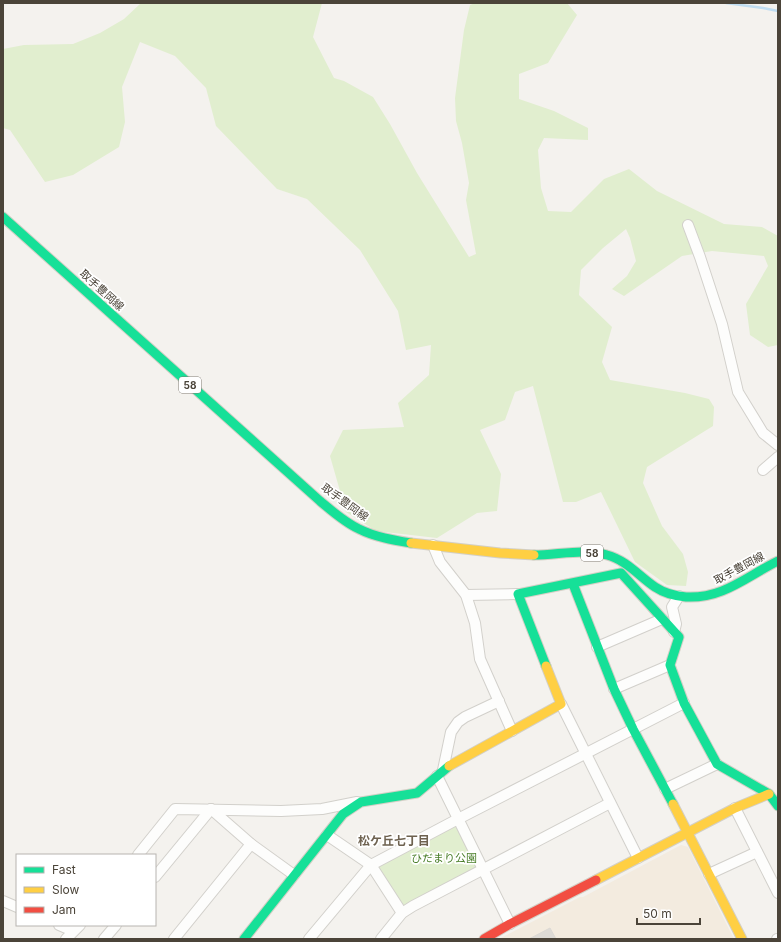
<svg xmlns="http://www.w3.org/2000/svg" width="781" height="942" font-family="Inter,'Noto Sans JP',sans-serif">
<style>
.commercial{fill:#f3ebdf}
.green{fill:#e1eecf}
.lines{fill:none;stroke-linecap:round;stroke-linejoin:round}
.stream{stroke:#c0ddf1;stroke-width:2.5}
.building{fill:#dedbd6;stroke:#dcd9d4}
.street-casing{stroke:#d2d0cb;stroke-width:12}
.fast-casing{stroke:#d3cfc5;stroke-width:11}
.slow-casing{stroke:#d3cfc5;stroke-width:11}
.jam-casing{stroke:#d3cfc5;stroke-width:11}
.street{stroke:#fdfdfc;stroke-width:10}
.fast{stroke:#16e098;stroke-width:9}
.slow{stroke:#ffcf43;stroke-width:9}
.jam{stroke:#f24e42;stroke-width:9}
.labels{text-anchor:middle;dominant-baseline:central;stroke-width:3.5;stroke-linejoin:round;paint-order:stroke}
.shield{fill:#fff;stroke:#817c74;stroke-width:1}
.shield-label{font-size:10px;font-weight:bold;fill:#4b4439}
.street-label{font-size:11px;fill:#4b4439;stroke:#fff}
.park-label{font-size:11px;fill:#4a7f2a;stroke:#fff}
.neighbourhood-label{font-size:12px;font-weight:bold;fill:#6e6250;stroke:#fff}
</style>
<rect width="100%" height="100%" fill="#f4f2ee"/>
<polygon class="commercial" points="681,845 688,847 734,939 499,939 580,897 583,897"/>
<g class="green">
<polygon points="141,3 322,3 313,37 334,78 344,81 373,97 390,124 417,173 469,257 476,254 466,200 469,183 462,143 456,121 455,98 464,30 470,5 475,3 567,3 577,15 548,63 519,74 519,99 554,111 588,128 588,140 544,138 538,150 541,188 548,211 571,212 604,179 629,169 657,191 724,224 762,227 778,236 778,345 768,347 750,335 746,304 768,266 764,256 712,251 682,256 624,296 612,289 627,276 636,261 630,238 626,229 603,248 581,270 579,295 612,327 602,362 610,380 685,393 709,399 714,407 713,426 647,467 643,483 662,526 683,554 688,572 686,586 667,585 635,562 601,492 576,502 563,502 533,386 515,392 505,420 480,430 501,474 497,511 477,513 437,538 376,531 346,512 330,456 343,430 404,427 398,403 429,375 431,345 406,350 398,311 360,250 307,199 277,189 216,126 206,88 175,56 140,42 122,87 125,122 119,147 73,175 45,182 10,130 3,128 3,49 24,45 73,44 100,33 124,19"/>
<polygon points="458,819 484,869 402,913 371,865"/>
</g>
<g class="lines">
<polyline class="stream" points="726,3 763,8 778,11"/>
</g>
<polygon class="building" points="550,928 556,939 529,939"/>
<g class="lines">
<defs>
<g id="street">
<polyline points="688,225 700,257 722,324 738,392 763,433 778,445"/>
<polyline points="763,470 778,457"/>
<polyline points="433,545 440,562 466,595 475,623 480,659 512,731"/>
<polyline points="466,595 518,594"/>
<polyline points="674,632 676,624 672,607 679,596"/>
<polyline points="597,647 662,619"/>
<polyline points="614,689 670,665"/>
<polyline points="561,704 638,858"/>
<polyline points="443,770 451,732 458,722 465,717 499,701"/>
<polyline points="437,776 510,924"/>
<polyline points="665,789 717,764"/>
<polyline points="735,808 778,893"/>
<polyline points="211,809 251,844 294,875"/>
<polyline points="327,835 371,865 402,913"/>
<polyline points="138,855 175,809 281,811 322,809 357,802"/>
<polyline points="709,874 757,852"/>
<polyline points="155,877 211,809"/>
<polyline points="3,901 17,907"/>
<polyline points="59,925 73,931"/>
<polyline points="66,939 80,925"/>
<polyline points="104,939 116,925"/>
<polyline points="174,939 251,844"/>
<polyline points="309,939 371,865 458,819 684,703"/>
<polyline points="381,939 402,913 413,906 610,803"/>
<polyline points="777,939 778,939"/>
</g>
<g id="fast">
<path d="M3 217 320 501C332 511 344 522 359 529 375 537 393 540 411 543"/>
<path d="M534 555C558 555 584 548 607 555 626 560 639 576 655 587 664 593 675 596 686 597 723 599 747 576 778 561"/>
<polyline points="573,584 614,689 633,729 673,804"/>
<polyline points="546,666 518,594 621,573 679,637 670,665 684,703 717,764 769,794 778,806"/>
<polyline points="244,939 343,814 361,802 417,793 449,766"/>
</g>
<g id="slow">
<polyline points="411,543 500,553 534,555"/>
<polyline points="449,766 561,704 546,666"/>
<polyline points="673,804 742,939"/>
<polyline points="596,880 735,808 769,794"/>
</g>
<polyline id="jam" points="484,939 510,924 596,880"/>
</defs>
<use href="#street" class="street-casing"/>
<use href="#fast" class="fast-casing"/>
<use href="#slow" class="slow-casing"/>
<use href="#jam" class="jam-casing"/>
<use href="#street" class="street"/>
<use href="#fast" class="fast"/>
<use href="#slow" class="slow"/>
<use href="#jam" class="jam"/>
</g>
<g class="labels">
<g class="shield">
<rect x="179" y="377" width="22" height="16" rx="3"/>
<rect x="581" y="545" width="22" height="16" rx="3"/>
</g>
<g class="shield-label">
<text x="190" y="385">58</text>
<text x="592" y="553">58</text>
</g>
<g class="street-label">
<text transform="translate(102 290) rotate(42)">取手豊岡線</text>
<text transform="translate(345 502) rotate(36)">取手豊岡線</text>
<text transform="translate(739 568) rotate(-28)">取手豊岡線</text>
</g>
<g class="park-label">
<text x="444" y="858">ひだまり公園</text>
</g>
<g class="neighbourhood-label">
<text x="394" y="840">松ケ丘七丁目</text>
</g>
</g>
<rect width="781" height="942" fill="none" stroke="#4b4439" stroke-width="8"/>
<rect x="16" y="854" width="140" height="72" fill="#ffffff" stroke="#b7b4b0"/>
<rect x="24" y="867" width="20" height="6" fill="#16e098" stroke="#b7b4b0"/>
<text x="52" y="874" font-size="12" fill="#4b4439">Fast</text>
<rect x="24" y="887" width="20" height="6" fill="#ffcf43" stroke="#b7b4b0"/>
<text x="52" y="894" font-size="12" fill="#4b4439">Slow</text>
<rect x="24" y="907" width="20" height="6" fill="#f24e42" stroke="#b7b4b0"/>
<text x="52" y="914" font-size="12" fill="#4b4439">Jam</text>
<path d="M637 918v6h63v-6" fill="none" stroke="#4b4439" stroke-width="2"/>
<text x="643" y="918" font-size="12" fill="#4b4439" stroke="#ffffff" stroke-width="3" paint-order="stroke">50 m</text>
</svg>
